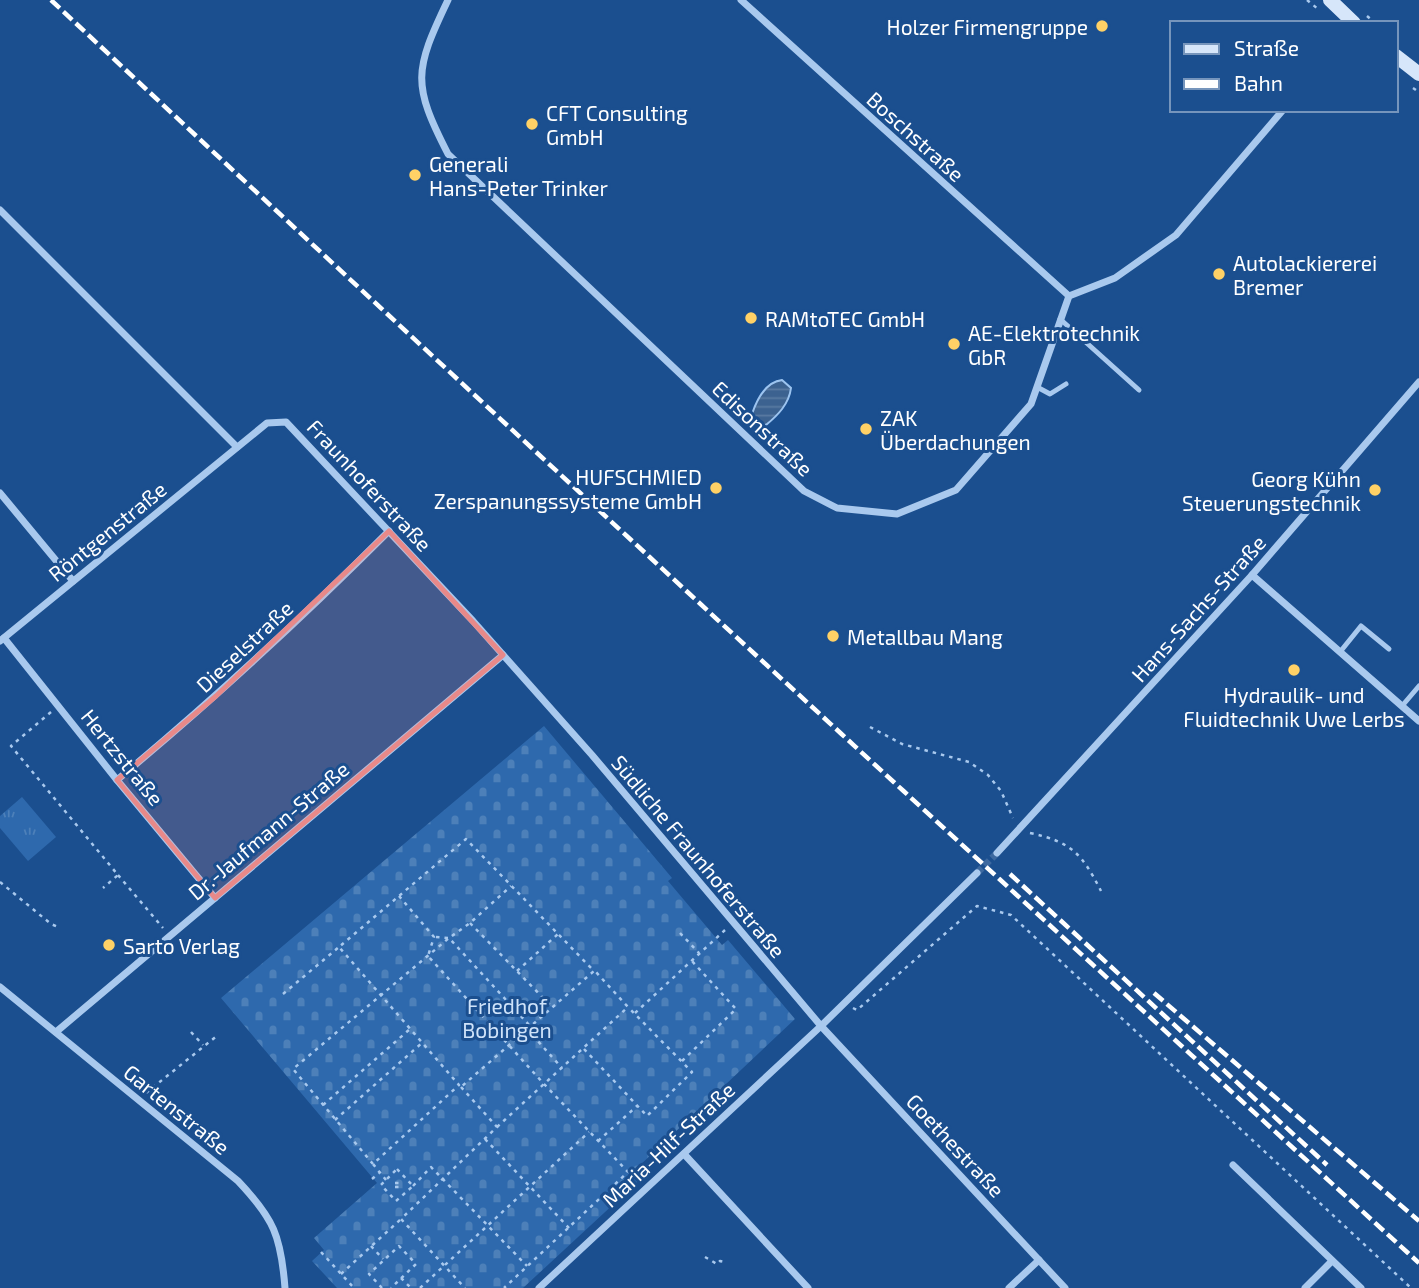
<svg xmlns="http://www.w3.org/2000/svg" width="1419" height="1288" font-family="'Exo 2',sans-serif">
<style>
.cemetery{fill:url(#cemetery-stones)}
.park{fill:url(#park-tufts)}
.water{fill:url(#water-rules);stroke:#9cc4f0;stroke-width:2}
.lines{fill:none;stroke-linecap:round;stroke-linejoin:round}
.street-tunnel{stroke:#3d69a0;stroke-width:7;stroke-dasharray:7 3.5;stroke-linecap:butt}
.path{stroke:#a9c9ee;stroke-width:2.5;stroke-dasharray:3.5 5;stroke-linecap:butt}
.lane{stroke:#a9c9ee;stroke-width:5}
.street{stroke:#a9c9ee;stroke-width:7}
.secondary{stroke:#d6e6fa;stroke-width:14}
.rail{stroke:#fff;stroke-width:4.5;stroke-dasharray:12 5;stroke-linecap:butt}
.marked{fill:#e88989;fill-opacity:0.2;stroke:#e88989;stroke-width:5;stroke-linejoin:round}
.poi-dot{fill:#ffd166;stroke:#1b4f8f;stroke-width:2.5}
.labels{text-anchor:middle;dominant-baseline:central;stroke-width:6;stroke-linejoin:round;paint-order:stroke}
.poi-label{font-size:21px;fill:#fff;stroke:#1b4f8f;text-anchor:start}
.street-label{font-size:21px;fill:#fff;stroke:#1b4f8f}
.park-label{font-size:21px;fill:#cfe3fa;stroke:#1b4f8f}
</style>
<defs>
<pattern id="cemetery-stones" width="16" height="16" patternUnits="userSpaceOnUse" patternTransform="scale(1.75)"><rect width="16" height="16" fill="#2e69ad"/><path d="M2 7V4a2 2 0 0 1 4 0v3zM10 15v-3a2 2 0 0 1 4 0v3z" fill="#4d80b9"/></pattern>
<pattern id="park-tufts" width="24" height="20" patternUnits="userSpaceOnUse" patternTransform="scale(1.75)"><rect width="24" height="20" fill="#2e69ad"/><path d="M3 7l-1-3M5 7V3M7 7l1-3M15 17l-1-3M17 17v-4M19 17l1-3" fill="none" stroke="#4d80b9"/></pattern>
<pattern id="water-rules" width="6" height="5" patternUnits="userSpaceOnUse" patternTransform="scale(1.75)"><rect width="6" height="5" fill="#3c6290"/><path d="M0 2.5h6" fill="none" stroke="#597aa1"/></pattern>
</defs>
<rect width="100%" height="100%" fill="#1b4f8f"/>
<polygon class="cemetery" points="544,726 672,878 668,881 722,945 728,940 795,1019 638,1167 645,1175 523,1288 337,1288 312,1261 324,1250 314,1238 377,1183 221,998"/>
<polygon class="park" points="22,797 56,837 28,861 0,828 0,816"/>
<path class="water" d="M782 380 791 388C789 404 778 415 766 425L758 423 752 414C757 399 765 382 782 380Z"/>
<g class="lines">
<polyline class="street-tunnel" points="977,873 997,853"/>
<g class="path">
<polyline points="1307,0 1318,9"/>
<polyline points="1367,16 1375,23"/>
<polyline points="1413,88 1419,92"/>
<polyline points="51,712 11,746 118,875 103,888"/>
<polyline points="870,727 902,744 969,762 988,775 1001,791 1013,818"/>
<path d="M1030 833C1072 842 1082 854 1101 891"/>
<polyline points="118,875 163,928"/>
<polyline points="0,882 51,924 58,927"/>
<polyline points="399,896 434,937 428,956 544,1084 628,1172 504,1288"/>
<polyline points="470,923 551,1006"/>
<polyline points="680,933 699,953"/>
<polyline points="436,937 449,938 530,1026"/>
<polyline points="517,971 558,934"/>
<polyline points="283,994 339,947"/>
<polyline points="853,1008 857,1010 977,906 1011,915 1411,1288"/>
<polyline points="635,1013 725,930"/>
<polyline points="527,1029 562,1068"/>
<polyline points="191,1032 203,1045"/>
<polyline points="584,1049 647,1116 692,1072 628,1007"/>
<polyline points="682,1061 736,1009 691,960"/>
<polyline points="461,1087 497,1127 401,1219 465,1288"/>
<polyline points="146,1093 218,1035"/>
<polyline points="323,1105 410,1029"/>
<polyline points="335,1120 423,1042"/>
<polyline points="497,1127 628,1007 595,971"/>
<polyline points="485,1139 569,1228"/>
<polyline points="598,1141 637,1106"/>
<polyline points="373,1164 293,1069 449,938 470,923 511,886"/>
<polygon points="397,1169 413,1186 396,1201 381,1185"/>
<polyline points="372,1179 379,1173"/>
<polyline points="386,1180 373,1164 459,1085 339,947 466,839 594,971 461,1087"/>
<rect x="395" y="1183" width="4" height="4"/>
<polyline points="413,1186 431,1167 527,1266"/>
<polyline points="371,1246 383,1259"/>
<polyline points="321,1252 354,1288"/>
<polyline points="705,1257 717,1264 720,1261 725,1262"/>
<polyline points="341,1274 401,1219"/>
<polyline points="401,1278 411,1288"/>
<polyline points="382,1288 369,1274 399,1246 416,1264 391,1288"/>
<polyline points="420,1288 589,1132"/>
</g>
<g class="lane">
<polyline points="1060,319 1139,390"/>
<polyline points="1037,387 1050,394 1066,384"/>
<polyline points="1340,652 1361,626 1389,649"/>
<polyline points="1402,706 1419,686"/>
</g>
<g class="street">
<path d="M448 0C414 71 412 84 448 154L804 491 837 508 897 514 956 490 1031 404 1069 296 1115 278 1176 235 1283 110"/>
<polyline points="741,0 1069,296"/>
<polyline points="0,210 237,447"/>
<polyline points="0,493 73,581"/>
<polyline points="1252,575 1419,721"/>
<polyline points="4,638 117,780 215,898"/>
<polyline points="0,641 267,423 286,422 473,621 592,755 821,1026 1065,1288"/>
<path d="M117 780C212 701 302 618 389 531"/>
<polyline points="997,853 1252,575 1419,382"/>
<path d="M0 987 238 1181C274 1219 281 1236 285 1288"/>
<polyline points="56,1032 503,655"/>
<polyline points="684,1154 808,1288"/>
<polyline points="1233,1165 1361,1288"/>
<polyline points="539,1288 821,1026 977,873"/>
<polyline points="1009,1288 1039,1260"/>
<polyline points="1305,1288 1332,1261"/>
</g>
<g class="secondary">
<polyline points="1330,0 1354,23"/>
<polyline points="1396,56 1419,74"/>
</g>
<g class="rail">
<path d="M51 0C504 425 961 845 1419 1263"/>
<polyline points="1010,874 1327,1165"/>
<polyline points="1154,993 1419,1221"/>
</g>
</g>
<path class="marked" d="M389 531 503 655 215 898 117 780 216 696Z"/>
<g class="poi-dot">
<circle cx="1102" cy="26" r="7"/>
<circle cx="532" cy="124" r="7"/>
<circle cx="415" cy="175" r="7"/>
<circle cx="1219" cy="274" r="7"/>
<circle cx="751" cy="318" r="7"/>
<circle cx="954" cy="344" r="7"/>
<circle cx="866" cy="429" r="7"/>
<circle cx="716" cy="488" r="7"/>
<circle cx="1375" cy="490" r="7"/>
<circle cx="833" cy="636" r="7"/>
<circle cx="1294" cy="670" r="7"/>
<circle cx="109" cy="945" r="7"/>
</g>
<g class="labels">
<g class="poi-label">
<text x="1088" y="26" text-anchor="end">Holzer Firmengruppe</text>
<text x="546" y="112">CFT Consulting<tspan x="546" dy="24">GmbH</tspan></text>
<text x="429" y="163">Generali<tspan x="429" dy="24">Hans-Peter Trinker</tspan></text>
<text x="1233" y="262">Autolackiererei<tspan x="1233" dy="24">Bremer</tspan></text>
<text x="765" y="318">RAMtoTEC GmbH</text>
<text x="968" y="332">AE-Elektrotechnik<tspan x="968" dy="24">GbR</tspan></text>
<text x="880" y="417">ZAK<tspan x="880" dy="24">Überdachungen</tspan></text>
<text x="702" y="476" text-anchor="end">HUFSCHMIED<tspan x="702" dy="24">Zerspanungssysteme GmbH</tspan></text>
<text x="1361" y="478" text-anchor="end">Georg Kühn<tspan x="1361" dy="24">Steuerungstechnik</tspan></text>
<text x="847" y="636">Metallbau Mang</text>
<text x="1294" y="694" text-anchor="middle">Hydraulik- und<tspan x="1294" dy="24">Fluidtechnik Uwe Lerbs</tspan></text>
<text x="123" y="945">Sarto Verlag</text>
</g>
<g class="street-label">
<text transform="translate(916 136) rotate(42)">Boschstraße</text>
<text transform="translate(763 428) rotate(43)">Edisonstraße</text>
<text transform="translate(370 485) rotate(47)">Fraunhoferstraße</text>
<text transform="translate(107 531) rotate(-39)">Röntgenstraße</text>
<text transform="translate(1198 608) rotate(-48)">Hans-Sachs-Straße</text>
<text transform="translate(244 646) rotate(-43)">Dieselstraße</text>
<text transform="translate(123 757) rotate(51)">Hertzstraße</text>
<text transform="translate(268 830) rotate(-40)">Dr.-Jaufmann-Straße</text>
<text transform="translate(699 856) rotate(50)">Südliche Fraunhoferstraße</text>
<text transform="translate(177 1109) rotate(39)">Gartenstraße</text>
<text transform="translate(668 1144) rotate(-43)">Maria-Hilf-Straße</text>
<text transform="translate(956 1145) rotate(47)">Goethestraße</text>
</g>
<g class="park-label">
<text x="507" y="1005">Friedhof<tspan x="507" dy="24">Bobingen</tspan></text>
</g>
</g>
<rect x="1170" y="21" width="228" height="91" fill="#1b4f8f" stroke="#7695bc" stroke-width="2"/>
<rect x="1184" y="44" width="35" height="10" fill="#d6e6fa" stroke="#7695bc" stroke-width="2"/>
<text x="1234" y="56" font-size="21" fill="#ffffff">Straße</text>
<rect x="1184" y="79" width="35" height="10" fill="#ffffff" stroke="#7695bc" stroke-width="2"/>
<text x="1234" y="91" font-size="21" fill="#ffffff">Bahn</text>
</svg>
